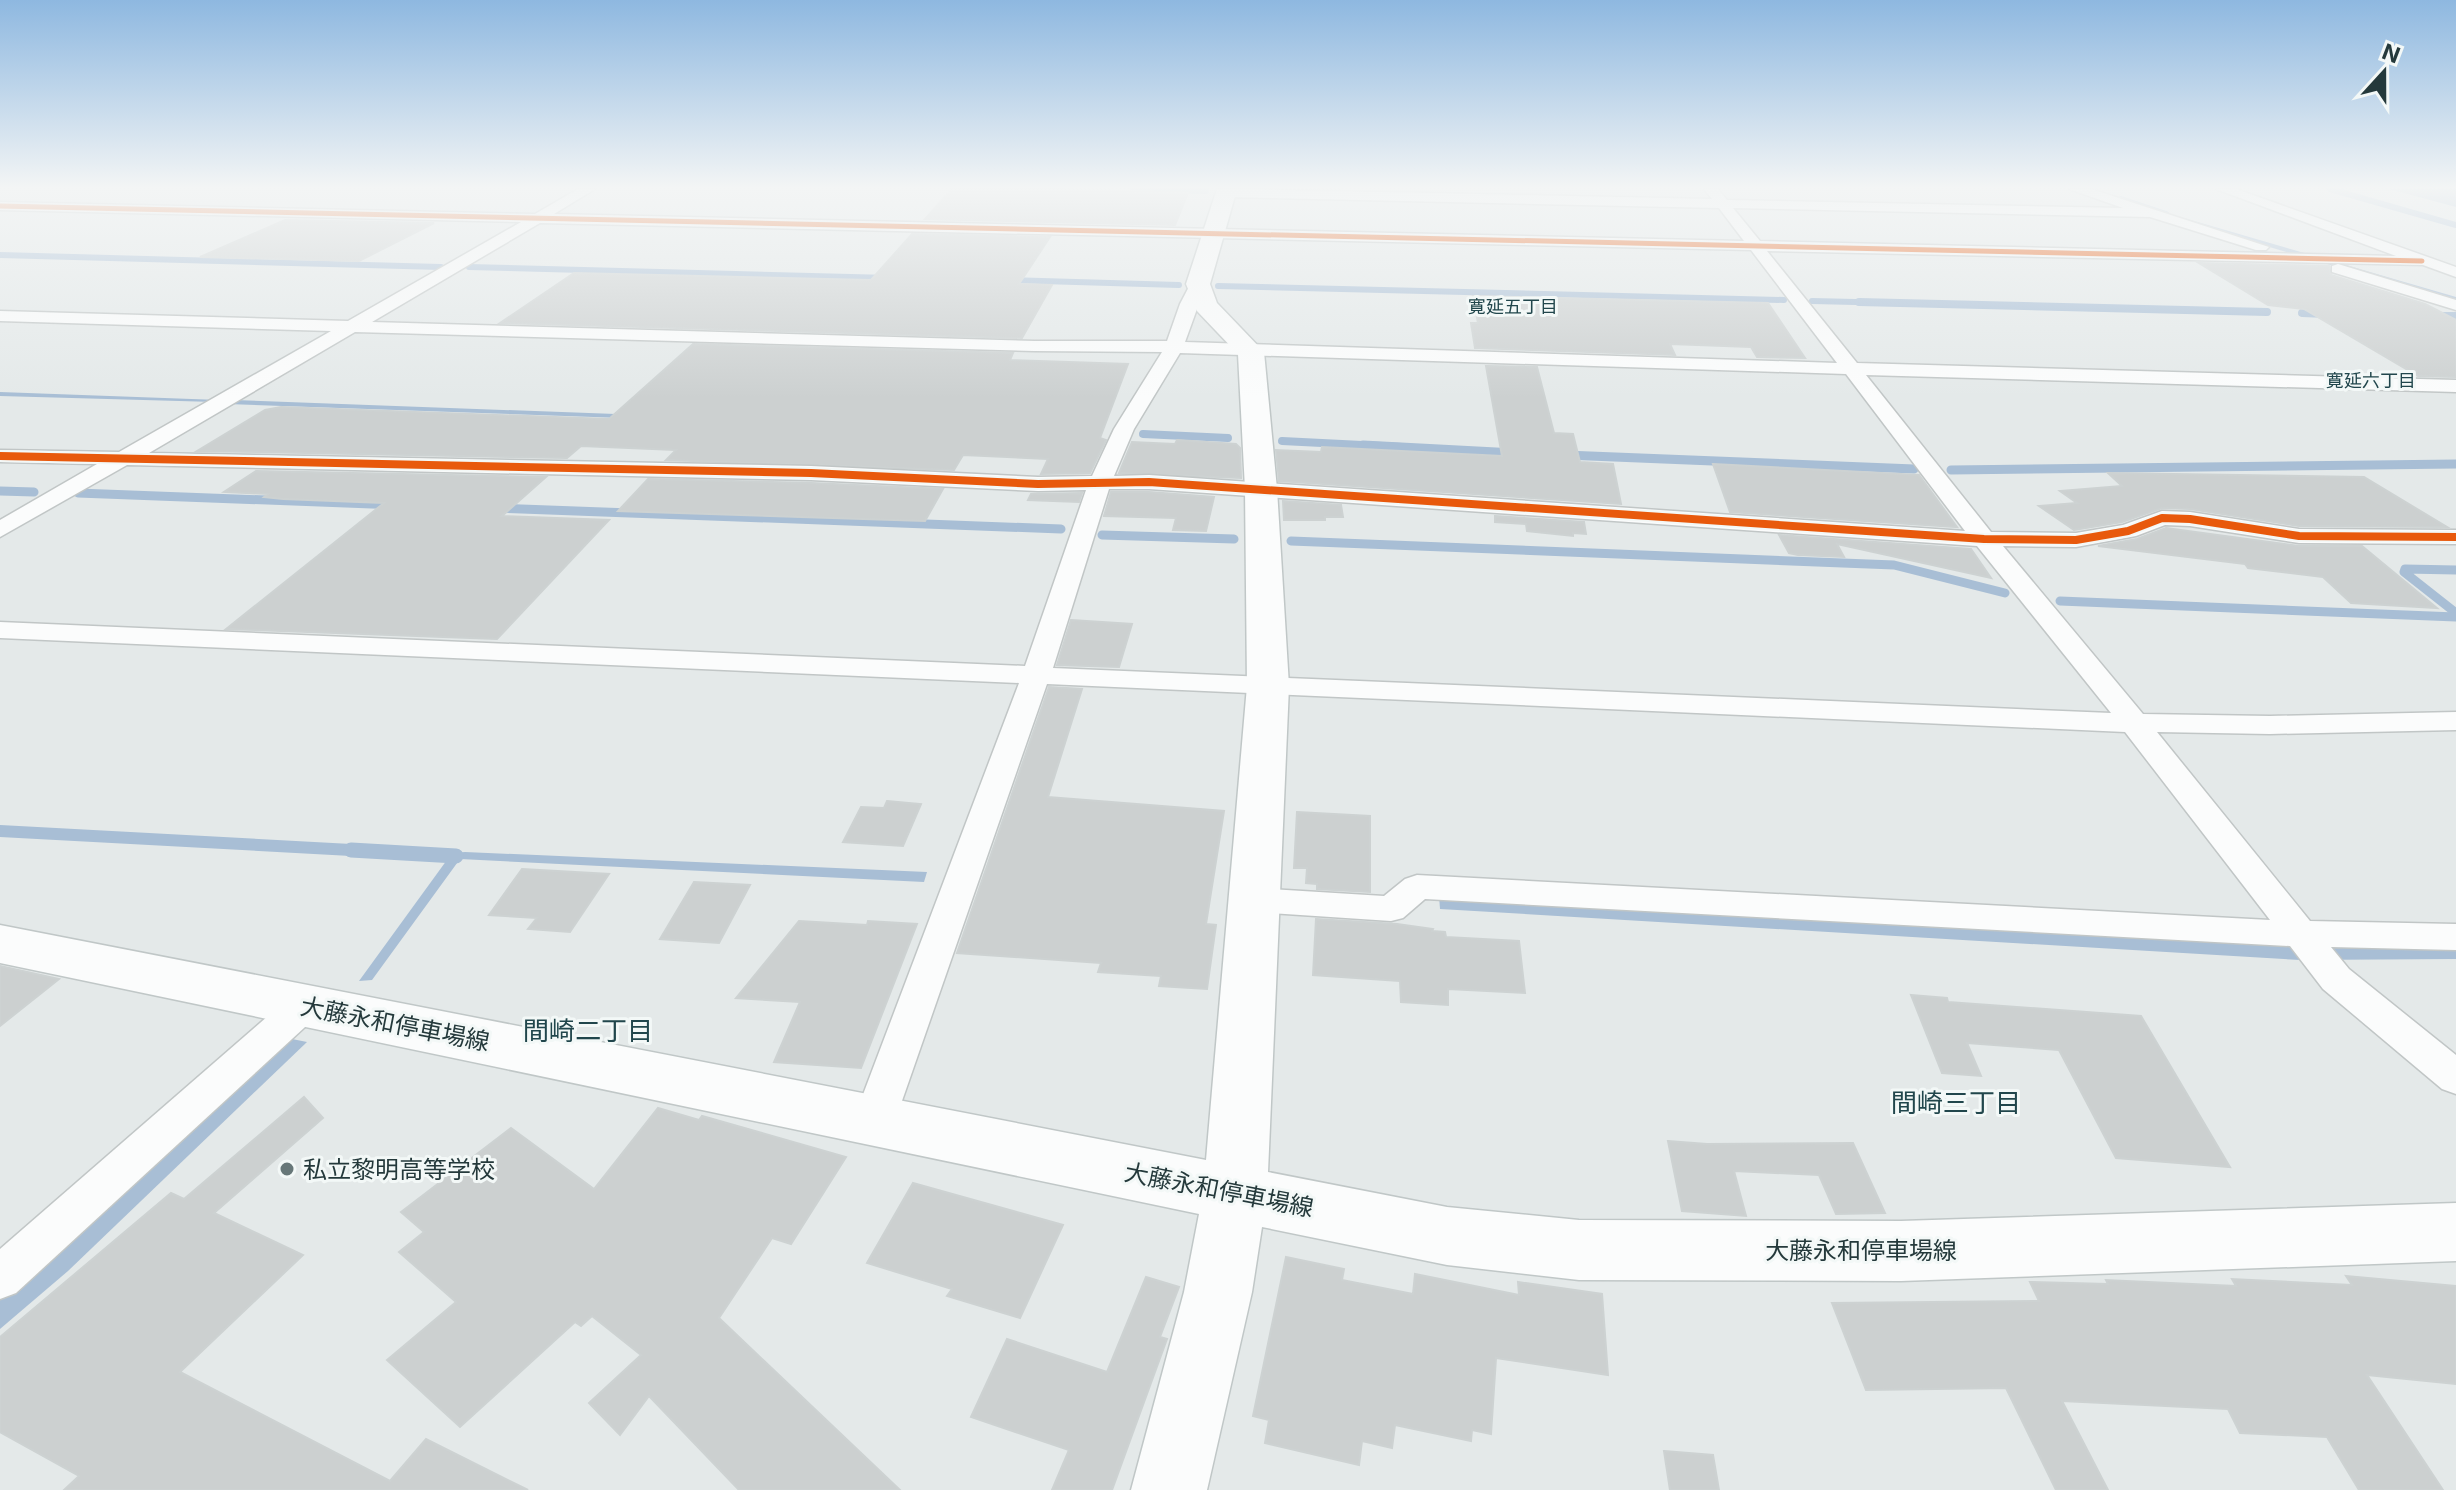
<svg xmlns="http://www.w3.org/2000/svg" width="2456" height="1490" font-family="Inter,'Noto Sans JP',sans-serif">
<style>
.water{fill:#a8bed5}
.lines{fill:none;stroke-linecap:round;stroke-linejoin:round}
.stream-far4{stroke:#a8bed5;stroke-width:6}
.stream-far3{stroke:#a8bed5;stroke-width:8}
.stream-far2{stroke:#a8bed5;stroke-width:9}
.stream-far1{stroke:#a8bed5;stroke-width:12}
.stream{stroke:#a8bed5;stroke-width:15}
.building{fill:#ccd0d0;stroke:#cdd2d2;stroke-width:2}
.street-casing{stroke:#c1c6c6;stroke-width:3}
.secondary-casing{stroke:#c0c7c7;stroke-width:3}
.street{fill:#fbfcfc;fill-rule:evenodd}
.secondary{fill:#fbfcfc;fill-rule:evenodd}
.cycleway-far1-casing{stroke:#f3f8f7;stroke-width:7}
.cycleway-casing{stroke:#f3f8f7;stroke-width:12}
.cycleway-far1{stroke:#e8590c;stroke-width:5}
.cycleway{stroke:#e8590c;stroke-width:8}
.poi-dot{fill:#677778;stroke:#f3f8f7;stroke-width:3}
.labels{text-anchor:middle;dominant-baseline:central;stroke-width:6;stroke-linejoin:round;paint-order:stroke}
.far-neighbourhood-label{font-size:18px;fill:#21464c;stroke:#f3f8f7}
.near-street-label{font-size:24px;fill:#24393b;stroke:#f3f8f7}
.near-poi-label{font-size:24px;fill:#24393b;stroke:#f3f8f7;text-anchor:start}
.near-neighbourhood-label{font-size:26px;fill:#21464c;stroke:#f3f8f7}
</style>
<rect width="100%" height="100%" fill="#e4e9e9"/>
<g class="water">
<polygon points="2389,189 2456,189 2456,207"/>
<polygon points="2153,209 2456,297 2456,302 2151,212"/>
<polygon points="0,392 219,400 215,402 0,396"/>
<polygon points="234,400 1102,432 1102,435 227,404"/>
<polygon points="465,852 927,872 924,882 460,859 372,980 359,981 452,853"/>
<polygon points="1439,896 2456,946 2456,959 2300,960 1440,909"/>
<polygon points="287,1038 307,1042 68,1271 0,1329 0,1298"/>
</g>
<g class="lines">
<g class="stream-far4">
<polyline points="1133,189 1206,191"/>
<polyline points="2330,189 2456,225"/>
<polyline points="2121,199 2166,214"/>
<polyline points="0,255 441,267"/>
<polyline points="469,267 890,278"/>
<polyline points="1004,280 1179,285"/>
<polyline points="1218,286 1784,300"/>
<polyline points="1812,301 1942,304"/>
</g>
<g class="stream-far3">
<polyline points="1859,302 2267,312"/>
<polyline points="2302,313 2327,314"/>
<polyline points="2433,316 2456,316"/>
<polyline points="1143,434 1228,438"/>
<polyline points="1282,441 1402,447"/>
</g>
<g class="stream-far2">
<polyline points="1363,445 1515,453"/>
<polyline points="1565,455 1914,469"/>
<polyline points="1951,470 2456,464"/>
<polyline points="0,491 34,492"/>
<polyline points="78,493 398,505"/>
<polyline points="497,508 1061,529"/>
<polyline points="1102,535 1234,539"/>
<polyline points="1291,541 1894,565 2005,593"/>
<polyline points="2456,570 2405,569 2404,572 2456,613"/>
<polyline points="2060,601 2456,617"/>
</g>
<polyline class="stream-far1" points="0,831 388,852"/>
<polyline class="stream" points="351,850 456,856"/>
</g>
<g class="building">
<polygon points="952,189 1064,189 1188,193 1175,225 925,219"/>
<polygon points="285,220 434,223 359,261 200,257"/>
<polygon points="912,234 1050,237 1019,284 1052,285 1022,338 500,323 574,273 871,280"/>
<polygon points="2199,263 2329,266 2331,275 2425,304 2456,320 2456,377 2418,376 2304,309 2268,305"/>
<polygon points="1473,296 1768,303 1805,358 1757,357 1751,347 1670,344 1675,355 1475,348 1471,323 1478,323"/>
<polygon points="693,344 1013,353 1010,360 1128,364 1100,438 1106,440 1090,473 1041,474 1048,459 963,455 954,470 666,460 676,450 581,446 567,458 197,451 265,410 281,407 609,419"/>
<polygon points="1486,366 1537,367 1554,433 1573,434 1580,462 1613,464 1621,504 1279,481 1276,450 1321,452 1322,447 1502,456"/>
<polygon points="1177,440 1236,444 1240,448 1241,478 1119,473 1132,442 1175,444"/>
<polygon points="1713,464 1919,475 1957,527 1730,512"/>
<polygon points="256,471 546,477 502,516 609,520 497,639 226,629 384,503 283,499 264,497 268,494 224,492"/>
<polygon points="2108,473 2364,477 2447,527 2299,526 2190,509 2162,508 2122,522 2074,530 2039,506 2077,503 2060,491 2122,486"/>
<polygon points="648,479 811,483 943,489 925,521 618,511"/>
<polygon points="1111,492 1149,492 1214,497 1206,531 1173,530 1176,518 1104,516"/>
<polygon points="1082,493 1079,502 1028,500 1031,494"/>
<polygon points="1283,501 1341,505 1343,517 1325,517 1325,520 1284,520"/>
<polygon points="1495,516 1584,522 1586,534 1573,533 1573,536 1527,531 1526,524 1495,522"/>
<polygon points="2166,528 2299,546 2362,546 2437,608 2351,603 2323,577 2248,568 2245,564 2098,546 2137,539"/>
<polygon points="1779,535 1971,549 1991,578 1837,544 1844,557 1798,555 1789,553"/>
<polygon points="1071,620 1132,624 1119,667 1057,665"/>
<polygon points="1049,687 1082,689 1048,797 1224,811 1206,924 1216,925 1207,989 1159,986 1161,976 1098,972 1101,963 957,953"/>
<polygon points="887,801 921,804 903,846 843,842 861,807 884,808"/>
<polygon points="1297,812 1370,816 1370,892 1317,889 1317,884 1306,883 1307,868 1294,868"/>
<polygon points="522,869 609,874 570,932 528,929 537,918 489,915"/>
<polygon points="694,882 750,885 719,943 660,939"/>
<polygon points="1316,919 1397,924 1433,929 1432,931 1445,932 1446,937 1519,941 1525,993 1448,989 1448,1005 1401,1002 1400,981 1313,975"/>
<polygon points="799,921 867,925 868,921 917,924 861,1068 774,1062 800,1002 736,998"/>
<polygon points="0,966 59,979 0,1026"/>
<polygon points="1911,995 1947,998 1948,1002 2141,1016 2230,1167 2116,1158 2059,1050 1967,1043 1981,1076 1942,1073"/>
<polygon points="304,1097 323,1118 214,1213 303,1255 180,1372 390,1481 426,1439 528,1490 64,1490 79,1476 0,1432 0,1337 171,1193 184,1199"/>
<polygon points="658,1108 699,1120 702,1116 846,1157 791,1244 772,1238 719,1318 900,1490 739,1490 649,1396 620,1435 589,1403 641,1355 592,1316 581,1326 575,1322 460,1427 387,1360 456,1302 399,1252 424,1232 401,1212 511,1128 594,1189"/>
<polygon points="1668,1141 1707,1144 1853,1143 1885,1213 1836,1214 1819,1175 1734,1171 1746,1216 1682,1211"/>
<polygon points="913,1183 1063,1225 1020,1318 947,1296 952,1289 867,1263"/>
<polygon points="1286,1257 1344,1269 1342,1280 1413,1294 1415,1274 1519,1295 1518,1282 1602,1294 1608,1375 1496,1358 1491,1434 1472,1430 1471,1441 1395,1425 1392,1448 1362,1441 1359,1465 1265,1443 1269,1420 1253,1416"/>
<polygon points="2346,1276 2456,1286 2456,1384 2367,1375 2443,1490 2359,1490 2327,1437 2240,1433 2228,1409 2062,1401 2108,1490 2056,1490 2006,1388 1866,1390 1832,1303 2039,1301 2030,1282 2108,1284 2106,1280 2236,1286 2232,1279 2352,1285"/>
<polygon points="1146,1277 1179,1287 1160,1337 1167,1339 1112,1490 1052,1490 1069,1450 971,1417 1007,1339 1107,1372"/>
<polygon points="1664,1451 1713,1455 1719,1490 1670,1490"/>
</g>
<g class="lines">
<defs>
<g id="street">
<path d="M578 189H595L554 214 1744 241 1719 208 1226 197 1219 193 1225 189H1238L1712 199 1704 189H1718L1727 200 2123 208 2069 189H2091L2269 247 2266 250H2256L2150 217 1733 208 1760 241 2396 256 2216 189H2236L2456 267V277L2423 265 1767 251 1857 363 2456 380V392L1866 375 1991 532 2076 533 2123 525 2162 511 2190 512 2299 529 2456 530V544L2299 543 2190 526 2165 525 2136 536 2076 547 2003 546 2143 714 2270 716 2456 712V730L2270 734 2157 732 2310 921 2456 924V950L2331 947 2349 969 2456 1055V1094L2442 1089 2323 989 2290 946 1425 899 1403 918 1391 921 1253 912 1241 909 1236 900 1241 891 1253 888 1384 896 1405 879 1417 875 2270 920 2125 732 1047 684 895 1121 889 1133 874 1138 859 1133 853 1121 1019 683 0 638V622L1025 666 1086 490 1038 491 811 480 127 465 0 537V520L97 464 0 462V450L119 452 331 331 0 321V311L348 321 521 222 0 210V202L535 214ZM540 223 1751 250 1837 363 1185 342 1206 284 1198 279 1192 281 1180 304 1167 341H1034L372 322ZM355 332 1034 351 1162 352 1114 429 1092 476 1038 477 811 466 149 453ZM1180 353 1846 374 1965 531 1149 475 1114 476 1134 429ZM1109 489H1149L1977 546 2111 713 1053 668Z"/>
<polygon points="2338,264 2456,300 2456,310 2332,272 2332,266"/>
<polygon points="304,992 317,996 323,1006 317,1016 16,1293 0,1299 0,1249 291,996"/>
</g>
<polygon id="secondary" points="1217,189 1237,189 1210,284 1217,303 1264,352 1277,489 1289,686 1268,1172 1447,1207 1579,1220 1901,1221 2456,1203 2456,1261 1901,1281 1579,1280 1447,1265 1262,1227 1252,1292 1207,1490 1131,1490 1184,1292 1199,1214 0,963 0,925 1206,1160 1247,686 1245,489 1238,354 1197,311 1186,284"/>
</defs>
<use href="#street" class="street-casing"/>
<use href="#secondary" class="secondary-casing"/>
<use href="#street" class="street"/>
<use href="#secondary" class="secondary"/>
<defs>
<polyline id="cycleway-far1" points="0,206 2422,261"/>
<polyline id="cycleway" points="0,456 811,473 1038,484 1149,482 1984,539 2076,540 2128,531 2162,518 2190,519 2299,536 2456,537"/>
</defs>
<use href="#cycleway-far1" class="cycleway-far1-casing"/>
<use href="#cycleway" class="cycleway-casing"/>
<use href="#cycleway-far1" class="cycleway-far1"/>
<use href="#cycleway" class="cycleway"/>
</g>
<linearGradient id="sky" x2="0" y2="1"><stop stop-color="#8eb8e0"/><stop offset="0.47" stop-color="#f3f5f5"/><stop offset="1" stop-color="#f3f5f5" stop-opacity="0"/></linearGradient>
<rect width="2456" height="398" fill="url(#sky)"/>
<circle class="poi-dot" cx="287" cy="1169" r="8"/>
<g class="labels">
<g class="far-neighbourhood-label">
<text x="1513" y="306">寛延五丁目</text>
<text x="2371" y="380">寛延六丁目</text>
</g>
<g class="near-street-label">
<text transform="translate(395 1024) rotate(11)">大藤永和停車場線</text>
<text transform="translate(1219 1190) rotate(11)">大藤永和停車場線</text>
<text x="1861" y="1250">大藤永和停車場線</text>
</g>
<g class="near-poi-label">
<text x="303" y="1169">私立黎明高等学校</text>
</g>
<g class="near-neighbourhood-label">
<text x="588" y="1030">間崎二丁目</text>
<text x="1956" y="1102">間崎三丁目</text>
</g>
</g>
<g transform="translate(2384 72) rotate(21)" stroke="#f3f8f7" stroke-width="6" paint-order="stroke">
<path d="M0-6L14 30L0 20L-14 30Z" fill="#24393b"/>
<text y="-12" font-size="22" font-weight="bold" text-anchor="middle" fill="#24393b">N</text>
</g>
</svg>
